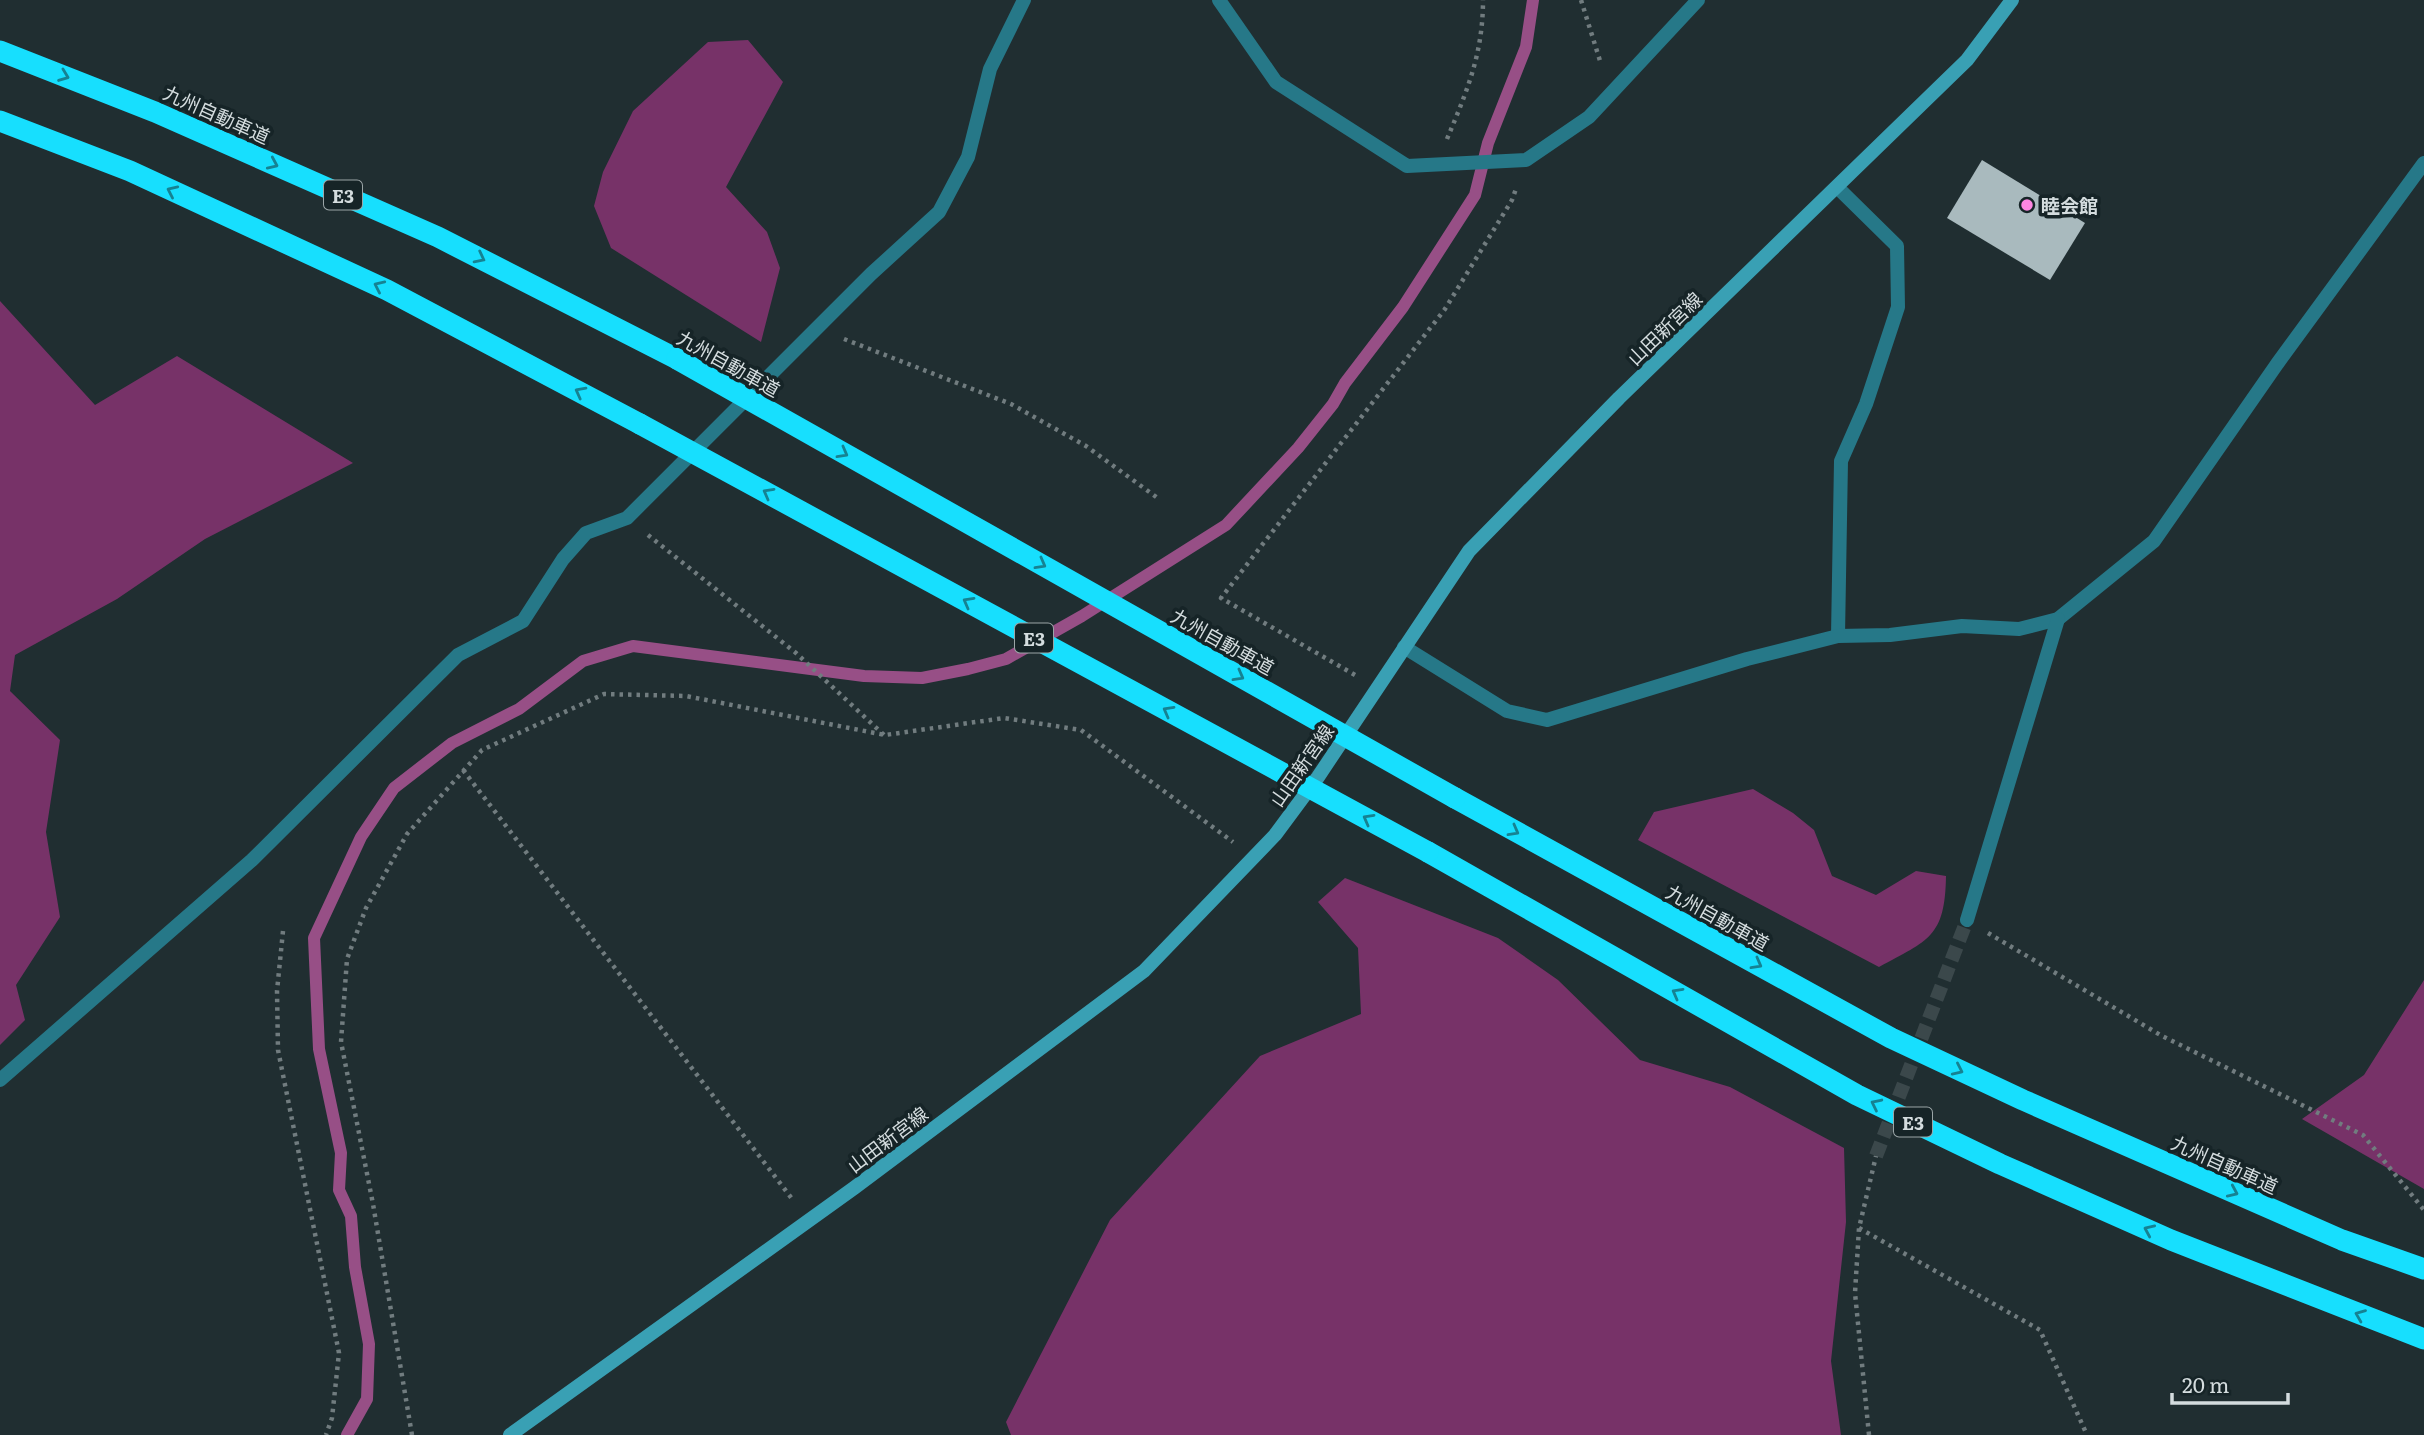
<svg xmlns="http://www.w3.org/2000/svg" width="2424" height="1435" font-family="Literata,'Noto Sans JP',serif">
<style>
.forest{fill:#773268}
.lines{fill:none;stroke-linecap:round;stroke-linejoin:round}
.stream{stroke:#974f86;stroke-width:12}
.building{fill:#a9babe}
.street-tunnel{stroke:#3b484b;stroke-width:14;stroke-dasharray:14 7;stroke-linecap:butt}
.path{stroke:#717c7f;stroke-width:4.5;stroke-dasharray:3.5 5;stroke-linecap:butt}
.street{stroke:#267888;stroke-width:14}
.secondary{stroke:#39a0b4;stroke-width:14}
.highway{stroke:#17dffe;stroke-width:21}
.highway-bridge{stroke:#17dffe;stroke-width:21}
.oneway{stroke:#168292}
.poi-dot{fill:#fd86e1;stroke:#162427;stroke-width:2.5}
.labels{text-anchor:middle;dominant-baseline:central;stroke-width:7;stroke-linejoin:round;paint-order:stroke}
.shield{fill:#162427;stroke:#9ba5a7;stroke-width:2}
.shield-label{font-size:18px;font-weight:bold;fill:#d4dcde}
.street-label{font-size:19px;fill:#d4dcde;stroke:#162427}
.poi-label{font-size:19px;font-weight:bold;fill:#d4dcde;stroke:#162427;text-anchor:start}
</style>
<rect width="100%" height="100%" fill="#202e31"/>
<g class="forest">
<polygon points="748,40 783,82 726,187 767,232 780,268 761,342 611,248 594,206 603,172 633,111 708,42"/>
<polygon points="0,301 95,405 177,356 353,463 205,539 117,599 15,655 10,691 60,740 46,832 60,917 16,985 25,1020 0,1045"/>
<path d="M1753 789 1793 813 1814 830 1832 876 1876 895 1916 871 1946 876C1945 937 1929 940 1879 967L1638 840 1654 812Z"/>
<polygon points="1345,878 1498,938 1558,980 1640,1060 1730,1087 1844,1148 1846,1222 1831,1361 1841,1435 1011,1435 1006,1422 1110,1220 1260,1056 1361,1014 1358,948 1318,902"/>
<polygon points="2424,980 2424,1189 2302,1119 2364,1075"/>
</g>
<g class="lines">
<polyline class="stream" points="347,1435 367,1399 369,1344 355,1267 351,1216 339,1190 341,1153 319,1049 314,938 361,837 394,788 452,743 519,709 583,661 633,646 864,676 922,678 968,669 1006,659 1082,616 1226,525 1298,448 1333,404 1345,383 1403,307 1475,195 1488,143 1526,47 1533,0"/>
</g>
<polygon class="building" points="1982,160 2085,223 2050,280 1947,218"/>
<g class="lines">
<polyline class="street-tunnel" points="1876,1156 1967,920"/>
<g class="path">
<polyline points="1581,0 1601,64"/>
<path d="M1447 139C1467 91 1483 54 1483 0"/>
<polyline points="844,339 1011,404 1086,446 1159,499"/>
<polyline points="648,535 796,653 884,735"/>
<polyline points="1355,675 1221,598 1445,309 1512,200 1517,186"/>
<polyline points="463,770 793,1200"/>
<polyline points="283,931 277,991 278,1050 339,1353 332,1418 326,1435"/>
<polyline points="1988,933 2162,1036 2363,1135 2424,1210"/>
<polyline points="1859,1228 2040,1330 2087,1435"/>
<polyline points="412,1435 373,1204 341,1042 347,959 366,908 407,834 482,750 604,694 686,696 885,735 1004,718 1081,730 1233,842"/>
<polyline points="1869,1435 1855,1293 1859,1228 1876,1156"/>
</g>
<g class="street">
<polyline points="1219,0 1276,82 1407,166 1526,160 1589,117 1698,0"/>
<polyline points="1837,187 1897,246 1898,307 1866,404 1841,461 1838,636"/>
<polyline points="1404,647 1507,711 1547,720 1747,659 1838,636 1890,635 1962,626 2019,629 2058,619 2154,541 2277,364 2424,163"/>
<polyline points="1967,920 2058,619"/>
<polyline points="0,1080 252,860 458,655 523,621 563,559 586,533 627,518 871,274 939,212 968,157 990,69 1024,0"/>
</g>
<polyline class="secondary" points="510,1435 854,1188 1144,971 1275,835 1318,777 1469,551 1619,398 1967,60 2012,0"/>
<g class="highway">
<polyline points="0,51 155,112 438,237 677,359"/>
<polyline points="0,121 130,171 387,290 640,424"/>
<polyline points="1455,798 1891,1038 2023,1100 2342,1240 2424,1269"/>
<polyline points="1428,852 1857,1095 2000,1164 2171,1240 2424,1339"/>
</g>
<g class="highway-bridge">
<polyline points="677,359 1455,798"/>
<polyline points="640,424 1428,852"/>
</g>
</g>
<defs><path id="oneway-chevron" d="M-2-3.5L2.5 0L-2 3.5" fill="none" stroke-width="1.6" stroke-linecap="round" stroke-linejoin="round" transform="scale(1.75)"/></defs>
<g class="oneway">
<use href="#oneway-chevron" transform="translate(64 76) rotate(21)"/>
<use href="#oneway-chevron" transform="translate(273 164) rotate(24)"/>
<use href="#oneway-chevron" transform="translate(172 191) rotate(-155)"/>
<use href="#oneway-chevron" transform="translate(480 258) rotate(27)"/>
<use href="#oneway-chevron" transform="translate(379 286) rotate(-155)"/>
<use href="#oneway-chevron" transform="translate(580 392) rotate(-152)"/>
<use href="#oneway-chevron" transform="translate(843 453) rotate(29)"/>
<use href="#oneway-chevron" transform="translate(768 493) rotate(-151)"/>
<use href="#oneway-chevron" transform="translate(1041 564) rotate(29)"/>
<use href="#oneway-chevron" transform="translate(968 602) rotate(-151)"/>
<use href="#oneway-chevron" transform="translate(1239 676) rotate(29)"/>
<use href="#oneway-chevron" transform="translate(1168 711) rotate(-151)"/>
<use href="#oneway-chevron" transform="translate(1368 819) rotate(-151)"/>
<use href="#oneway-chevron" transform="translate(1514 831) rotate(29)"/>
<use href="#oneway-chevron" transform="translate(1757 964) rotate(29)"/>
<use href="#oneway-chevron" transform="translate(1677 993) rotate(-151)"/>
<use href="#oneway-chevron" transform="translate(1958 1070) rotate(25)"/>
<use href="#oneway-chevron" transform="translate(1876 1104) rotate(-154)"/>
<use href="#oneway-chevron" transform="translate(2233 1192) rotate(24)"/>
<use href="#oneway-chevron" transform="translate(2149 1230) rotate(-156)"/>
<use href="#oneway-chevron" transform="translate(2360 1315) rotate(-158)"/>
</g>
<circle class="poi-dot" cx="2027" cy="205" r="7"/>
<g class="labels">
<g class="shield">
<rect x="324" y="180.5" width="38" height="29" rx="5"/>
<rect x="1015" y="623.5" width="38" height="29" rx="5"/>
<rect x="1894" y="1107.5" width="38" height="29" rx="5"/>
</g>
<g class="shield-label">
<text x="343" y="195">E3</text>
<text x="1034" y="638">E3</text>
<text x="1913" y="1122">E3</text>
</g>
<g class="street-label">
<text transform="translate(217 114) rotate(24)">九州自動車道</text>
<text transform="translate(1664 328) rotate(-44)">山田新宮線</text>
<text transform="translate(729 363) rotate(29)">九州自動車道</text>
<text transform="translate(1223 641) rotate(29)">九州自動車道</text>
<text transform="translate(1301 765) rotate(-55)">山田新宮線</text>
<text transform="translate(1718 917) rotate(29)">九州自動車道</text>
<text transform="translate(887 1139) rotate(-37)">山田新宮線</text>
<text transform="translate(2225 1164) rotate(24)">九州自動車道</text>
</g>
<g class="poi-label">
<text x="2041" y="205">睦会館</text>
</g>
</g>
<path d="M2172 1393v10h116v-10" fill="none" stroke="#d4dcde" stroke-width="3.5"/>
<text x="2182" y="1393" font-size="21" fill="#d4dcde" stroke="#162427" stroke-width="5" paint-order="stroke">20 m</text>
</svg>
